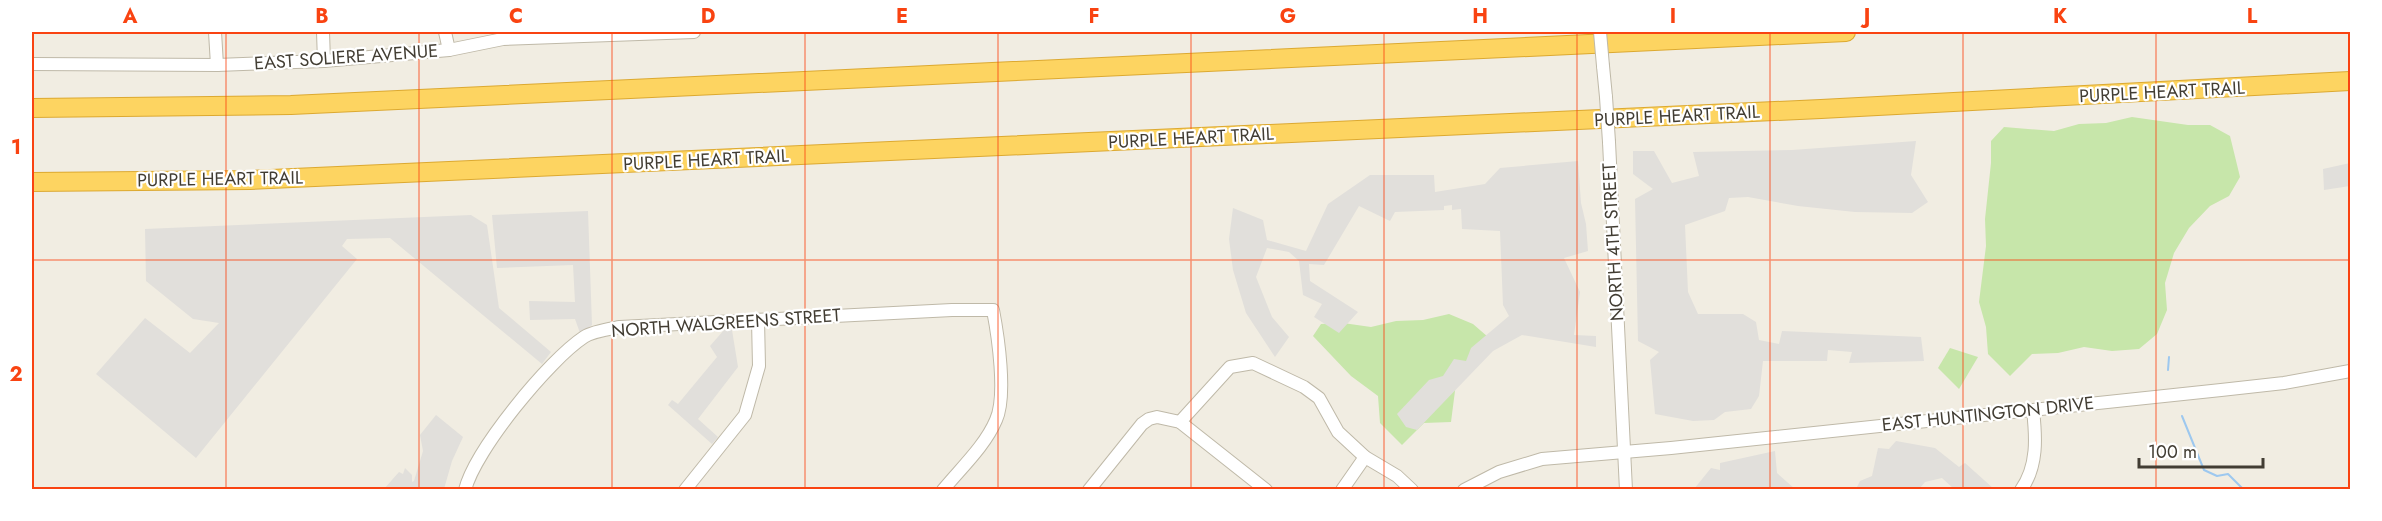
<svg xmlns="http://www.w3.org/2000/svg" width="2382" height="521" font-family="Jost,sans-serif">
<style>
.green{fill:#c7e6aa}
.parking{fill:#e1dfdb}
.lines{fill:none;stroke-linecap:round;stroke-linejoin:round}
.stream{stroke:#9dc8ef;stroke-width:2}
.minor-casing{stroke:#bfb9a8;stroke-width:14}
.highway-casing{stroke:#dca931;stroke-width:20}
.minor{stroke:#fff;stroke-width:12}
.highway{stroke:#fdd461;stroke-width:18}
.minor-bridge-casing{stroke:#bfb9a8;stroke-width:14;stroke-linecap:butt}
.minor-bridge{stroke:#fff;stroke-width:12}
.grid{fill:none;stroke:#f94311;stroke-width:1.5;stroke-opacity:0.55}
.labels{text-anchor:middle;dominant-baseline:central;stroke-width:4.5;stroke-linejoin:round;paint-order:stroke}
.street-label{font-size:18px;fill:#423d33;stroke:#fff}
.neatline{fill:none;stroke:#f94311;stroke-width:2}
.grid-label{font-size:20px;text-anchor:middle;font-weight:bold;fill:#f94311}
</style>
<rect width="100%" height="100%" fill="#f1ede2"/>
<g class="green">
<polygon points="2132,117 2188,125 2210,125 2230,136 2240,177 2229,196 2210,206 2189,228 2174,253 2165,283 2167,310 2157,334 2139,349 2112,351 2084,347 2058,353 2032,354 2010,376 1988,354 1986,327 1979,302 1986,246 1985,219 1991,163 1991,141 2004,127 2054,131 2079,124 2106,123"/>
<polygon points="1449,314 1473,324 1488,337 1456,383 1451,422 1424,423 1402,445 1380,423 1378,396 1351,376 1313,336 1321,324 1343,323 1371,327 1396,321 1423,320"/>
<polygon points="1950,348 1978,357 1959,389 1938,368"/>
</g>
<g class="parking">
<polygon points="1916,141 1911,175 1928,202 1912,213 1855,212 1798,206 1748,197 1729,198 1725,211 1685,225 1688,292 1698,314 1743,314 1756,322 1759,340 1779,344 1782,331 1921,337 1924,361 1849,363 1852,352 1828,350 1827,361 1763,361 1759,396 1751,409 1725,412 1714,420 1693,421 1655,414 1650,360 1659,352 1638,341 1635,199 1653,189 1633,174 1633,151 1654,151 1672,183 1699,176 1693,152 1792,150"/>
<polygon points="1578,161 1581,203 1586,224 1588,251 1564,258 1580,292 1574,335 1596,336 1596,347 1522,335 1493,351 1417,430 1406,427 1397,414 1429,380 1443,376 1454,359 1466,361 1471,348 1509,316 1503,305 1500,231 1462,229 1461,209 1452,210 1452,205 1444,206 1444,210 1395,212 1390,221 1359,206 1324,265 1309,264 1310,281 1358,312 1339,333 1314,317 1322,304 1303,295 1299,261 1289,252 1267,248 1256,277 1272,317 1289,337 1275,357 1246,313 1233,270 1229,239 1233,208 1263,220 1267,240 1306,251 1328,204 1370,175 1434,175 1435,192 1485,184 1500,168"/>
<polygon points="2350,163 2350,186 2324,190 2323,169"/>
<polygon points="588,211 592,325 580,333 575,319 530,320 529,301 575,302 573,265 497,268 492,215"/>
<polygon points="471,215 487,225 499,308 551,352 542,364 390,238 347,239 342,246 357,259 196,458 96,374 145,318 190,353 219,323 193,319 146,281 145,229"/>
<polygon points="724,330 732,330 738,367 698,419 718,437 712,444 668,405 672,400 678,404 717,357 710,346"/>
<polygon points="436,415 463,437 452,461 444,489 384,489 399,472 403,474 405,468 412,475 412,482 414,481 423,451 420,435"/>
<polygon points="1896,441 1935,448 1959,467 1965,463 1994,489 1954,489 1942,478 1925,482 1919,489 1856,489 1860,481 1872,476 1878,448 1889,449"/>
<polygon points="1775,451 1777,473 1795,489 1694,489 1711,468 1720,470 1720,463"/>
</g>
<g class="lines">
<g class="stream">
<polyline points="2168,370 2169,357"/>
<polyline points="2182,416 2204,470 2217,476 2228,474 2244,490"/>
</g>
<defs>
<g id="minor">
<polyline points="215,32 217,65"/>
<polyline points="323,32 324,61"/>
<polyline points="445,32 449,50"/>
<polyline points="32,64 217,65 324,61 449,50 503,39 694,32"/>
<polyline points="1603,66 1606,97"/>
<polyline points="1609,142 1626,490"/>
<polyline points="1180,422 1230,367 1253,363 1304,387 1319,398 1338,432 1365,457 1397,476 1412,490"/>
<path d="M465 490C475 450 549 360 584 337 593 331 609 329 620 327L952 310H993C998 336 1007 396 996 420 985 446 961 468 943 490"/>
<polyline points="685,490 745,415 759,366 758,320"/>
<polyline points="1089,490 1142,424 1149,419 1157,417 1180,422 1266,490"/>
<polyline points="1342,490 1365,457"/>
<polyline points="1464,490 1499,472 1542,459 1671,448 2221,390 2284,383 2350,371"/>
<path d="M2021 490C2038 466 2036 437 2033 410"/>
</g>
<g id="highway">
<polyline points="32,108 291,105 1846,32"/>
<polyline points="32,182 250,180 1821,109 2350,81"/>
</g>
</defs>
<use href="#minor" class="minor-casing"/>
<use href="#highway" class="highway-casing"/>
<use href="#minor" class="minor"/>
<use href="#highway" class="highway"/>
<defs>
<g id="minor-bridge">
<polyline points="1600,32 1603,66"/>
<polyline points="1606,97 1609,142"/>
</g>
</defs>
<use href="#minor-bridge" class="minor-bridge-casing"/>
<use href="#minor-bridge" class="minor-bridge"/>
</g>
<path class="grid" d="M226 32V490M419 32V490M612 32V490M805 32V490M998 32V490M1191 32V490M1384 32V490M1577 32V490M1770 32V490M1963 32V490M2156 32V490M32 260H2350"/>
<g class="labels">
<g class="street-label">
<text transform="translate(346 57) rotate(-4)">EAST SOLIERE AVENUE</text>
<text transform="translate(2162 92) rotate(-3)">PURPLE HEART TRAIL</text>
<text transform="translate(1677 116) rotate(-3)">PURPLE HEART TRAIL</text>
<text transform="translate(1191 138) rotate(-3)">PURPLE HEART TRAIL</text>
<text transform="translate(706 160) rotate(-3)">PURPLE HEART TRAIL</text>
<text transform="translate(220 179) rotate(-1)">PURPLE HEART TRAIL</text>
<text transform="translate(1613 242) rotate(-93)">NORTH 4TH STREET</text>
<text transform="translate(726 323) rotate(-4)">NORTH WALGREENS STREET</text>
<text transform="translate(1988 414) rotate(-6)">EAST HUNTINGTON DRIVE</text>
</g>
</g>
<rect width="2382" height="521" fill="none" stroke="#ffffff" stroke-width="66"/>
<path d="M2139 458v9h124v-9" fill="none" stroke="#423d33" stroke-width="3"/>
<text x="2148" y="458" font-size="18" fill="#423d33" stroke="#ffffff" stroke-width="4.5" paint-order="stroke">100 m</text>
<rect x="33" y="33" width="2316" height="455" class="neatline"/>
<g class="grid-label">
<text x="130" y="23">A</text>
<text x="322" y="23">B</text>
<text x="516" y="23">C</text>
<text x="708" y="23">D</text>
<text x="902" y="23">E</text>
<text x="1094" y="23">F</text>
<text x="1288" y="23">G</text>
<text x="1480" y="23">H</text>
<text x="1673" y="23">I</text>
<text x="1867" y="23">J</text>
<text x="2060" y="23">K</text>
<text x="2252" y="23">L</text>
<text x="16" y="154">1</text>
<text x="16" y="381">2</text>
</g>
</svg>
